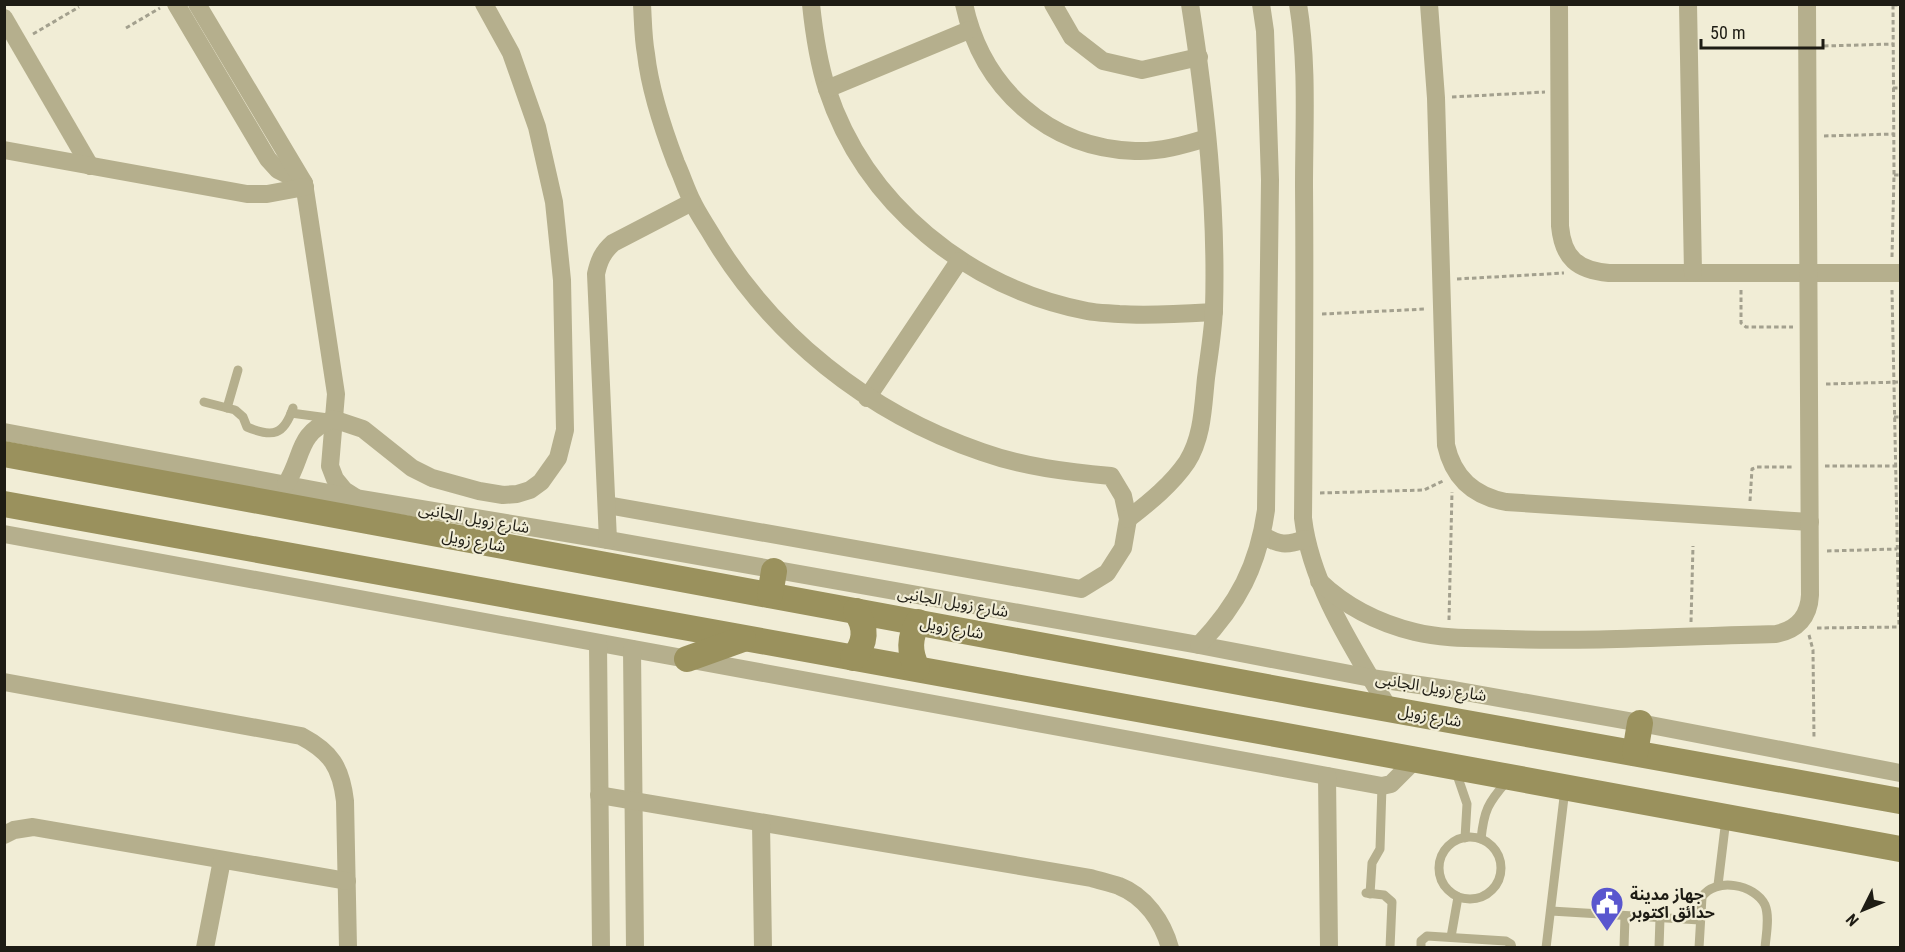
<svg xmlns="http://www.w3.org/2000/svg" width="1905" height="952" font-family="'Roboto Condensed','Noto Sans Arabic',sans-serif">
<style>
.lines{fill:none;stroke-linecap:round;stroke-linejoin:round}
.path{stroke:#a3a08e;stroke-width:3;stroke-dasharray:4.5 3;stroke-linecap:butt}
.service{stroke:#b5af8d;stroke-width:9}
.minor{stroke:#b5af8d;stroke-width:18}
.secondary{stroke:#9a915d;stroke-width:26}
.labels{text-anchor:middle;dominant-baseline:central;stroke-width:4.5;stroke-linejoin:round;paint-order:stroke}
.street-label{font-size:16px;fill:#1e1c14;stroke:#f1edd6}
.poi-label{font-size:16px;font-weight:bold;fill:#1e1c14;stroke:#f1edd6;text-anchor:start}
</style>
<rect width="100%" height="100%" fill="#f1edd6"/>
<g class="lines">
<g class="path">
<polyline points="1893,5 1900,5"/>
<polyline points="126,28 160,8"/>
<polyline points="33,34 79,7"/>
<polyline points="1824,46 1893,44"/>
<polyline points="1893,88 1900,88"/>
<polyline points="1452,97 1545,92"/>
<polyline points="1824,136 1894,134"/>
<polyline points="1894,175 1900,175"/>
<polyline points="1892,257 1894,175 1893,4"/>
<polyline points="1457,279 1564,273"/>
<polyline points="1741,290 1741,323 1746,327 1793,327"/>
<polyline points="1892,290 1899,627"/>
<polyline points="1322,314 1426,309"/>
<polyline points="1826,384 1900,382"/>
<polyline points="1894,417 1900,417"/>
<polyline points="1825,466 1900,466"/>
<polyline points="1320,493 1424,490 1443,481"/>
<polyline points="1750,501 1752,469 1757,467 1794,467"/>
<polyline points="1827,551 1897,549"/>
<polyline points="1449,620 1452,492"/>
<polyline points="1691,622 1693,546"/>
<polyline points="1817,628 1900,627"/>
<polyline points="1809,635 1813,650 1814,739"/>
</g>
<g class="service">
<path d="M204 402 235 410 243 417 247 427C273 438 284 435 293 408"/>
<polyline points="227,408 238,370"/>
<polyline points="291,413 328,418"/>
<polyline points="1455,769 1467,804 1465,838"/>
<circle cx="1470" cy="868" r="31"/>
<path d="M1481 839C1484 810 1488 803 1507 781"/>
<polyline points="1718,885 1726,819"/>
<polyline points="1366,893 1384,895 1392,902 1390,948"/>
<polyline points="1370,894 1372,863 1380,849 1382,786"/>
<polyline points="1551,911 1700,920"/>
<polyline points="1451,937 1458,897"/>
<polyline points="1421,948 1421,941 1427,936 1506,941 1511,944 1512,948"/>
<polyline points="1546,948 1565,789"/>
<polyline points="1624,948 1625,916"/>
<polyline points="1659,948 1660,918"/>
<path d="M1699 948 1702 897C1715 877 1755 884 1765 905 1770 917 1766 935 1765 948"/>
</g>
<g class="minor">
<polyline points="176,4 268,159 278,170 304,183"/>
<polyline points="197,4 304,183 336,394 330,466 335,479 344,490 355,497"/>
<path d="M811 4C814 33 818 61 827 89 865 205 969 288 1087 311 1097 313 1108 313 1119 314 1151 316 1181 314 1214 312"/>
<path d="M964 4C982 88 1048 148 1135 151 1160 152 1184 145 1207 138"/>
<polyline points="1053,4 1072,37 1103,61 1142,70 1199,57"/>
<path d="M1298 4C1308 64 1304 126 1304 186 1305 297 1304 408 1303 518 1311 586 1355 651 1389 709"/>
<path d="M1429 4 1436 98 1446 445C1453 477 1473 496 1506 502L1810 522"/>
<path d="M1559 4 1560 226C1563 258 1577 270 1609 273H1900"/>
<polyline points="1688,4 1693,273"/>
<polyline points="4,18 90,166"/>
<polyline points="827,89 969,30"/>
<polyline points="4,150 247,194 267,194 305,187"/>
<polyline points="867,398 959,261"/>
<polyline points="4,432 356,498 608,540 1199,645 1371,678 1454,690 1640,723 1900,773"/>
<path d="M286 484C304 456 296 434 333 419L363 429 412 468 432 478 479 491 503 495 517 494 530 490 541 482 558 458 565 430 562 280 554 202 537 127 511 53 484 4"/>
<path d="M607 505 1081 589 1107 573 1123 548 1128 519 1123 496 1111 476C1068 472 1024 467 982 452 868 413 771 336 710 232 704 222 697 212 692 201 686 189 682 176 676 163 663 129 650 90 646 54 643 38 643 21 642 4"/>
<path d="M1128 519C1150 502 1172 484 1187 462 1203 437 1203 405 1206 378 1209 355 1213 332 1214 309 1217 207 1206 106 1190 4"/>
<polyline points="4,534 1382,786 1391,784 1415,760"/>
<path d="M1262 535C1279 545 1286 546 1305 539"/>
<path d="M608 540 596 274C599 260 603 252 613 243L692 202"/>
<path d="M1319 581C1346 607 1378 623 1415 632 1444 639 1475 638 1506 639 1595 642 1686 636 1776 634 1797 630 1809 617 1810 595L1807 4"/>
<polyline points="598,643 601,948"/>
<path d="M1199 645C1238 604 1258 566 1266 510L1270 180 1265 31 1261 4"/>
<polyline points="632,649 635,948"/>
<path d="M4 682 301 736C331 752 341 767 345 801L348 948"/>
<polyline points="1327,776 1329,948"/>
<path d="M599 795 1091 878C1101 881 1110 883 1119 886 1145 896 1163 922 1170 948"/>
<polyline points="761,823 763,948"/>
<polyline points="4,835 14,830 33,827 347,881"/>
<polyline points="205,948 222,860"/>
</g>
<g class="secondary">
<polyline points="4,454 1310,695 1900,801"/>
<polyline points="4,504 1314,741 1900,849"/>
<polyline points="770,595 774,571"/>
<path d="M853 658C866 643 867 628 856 611"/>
<polyline points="687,659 743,639"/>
<path d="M917 668C909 652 909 638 918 622"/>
<polyline points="1635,753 1640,723"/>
</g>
</g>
<defs>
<symbol id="civic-pin" viewBox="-11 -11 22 30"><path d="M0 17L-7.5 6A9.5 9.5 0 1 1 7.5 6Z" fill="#5956ce" stroke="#f1edd6"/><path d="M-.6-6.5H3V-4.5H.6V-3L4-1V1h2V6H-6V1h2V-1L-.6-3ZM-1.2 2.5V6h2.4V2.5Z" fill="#fff"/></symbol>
</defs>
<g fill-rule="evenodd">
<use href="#civic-pin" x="1588" y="884" width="38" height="52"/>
</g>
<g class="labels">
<g class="street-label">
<text transform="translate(474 518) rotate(10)">شارع زويل الجانبى</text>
<text transform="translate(474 541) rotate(10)">شارع زويل</text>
<text transform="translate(953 602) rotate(10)">شارع زويل الجانبى</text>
<text transform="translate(952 628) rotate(10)">شارع زويل</text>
<text transform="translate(1431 687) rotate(9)">شارع زويل الجانبى</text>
<text transform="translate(1430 716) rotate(10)">شارع زويل</text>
</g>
<g class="poi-label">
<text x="1630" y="894">جهاز مدينة<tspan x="1630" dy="18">حدائق اكتوبر</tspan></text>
</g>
</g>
<rect width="1905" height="952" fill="none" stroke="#1e1c14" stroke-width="12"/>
<g transform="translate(1863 910) rotate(227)" stroke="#f1edd6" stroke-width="4.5" paint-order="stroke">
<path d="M0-4.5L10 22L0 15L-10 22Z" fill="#1e1c14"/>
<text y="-9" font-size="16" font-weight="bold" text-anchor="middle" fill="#1e1c14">N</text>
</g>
<path d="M1701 39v9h122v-9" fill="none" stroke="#1e1c14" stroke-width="3"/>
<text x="1710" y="39" font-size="18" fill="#1e1c14" stroke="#f1edd6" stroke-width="4.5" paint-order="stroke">50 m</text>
</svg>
